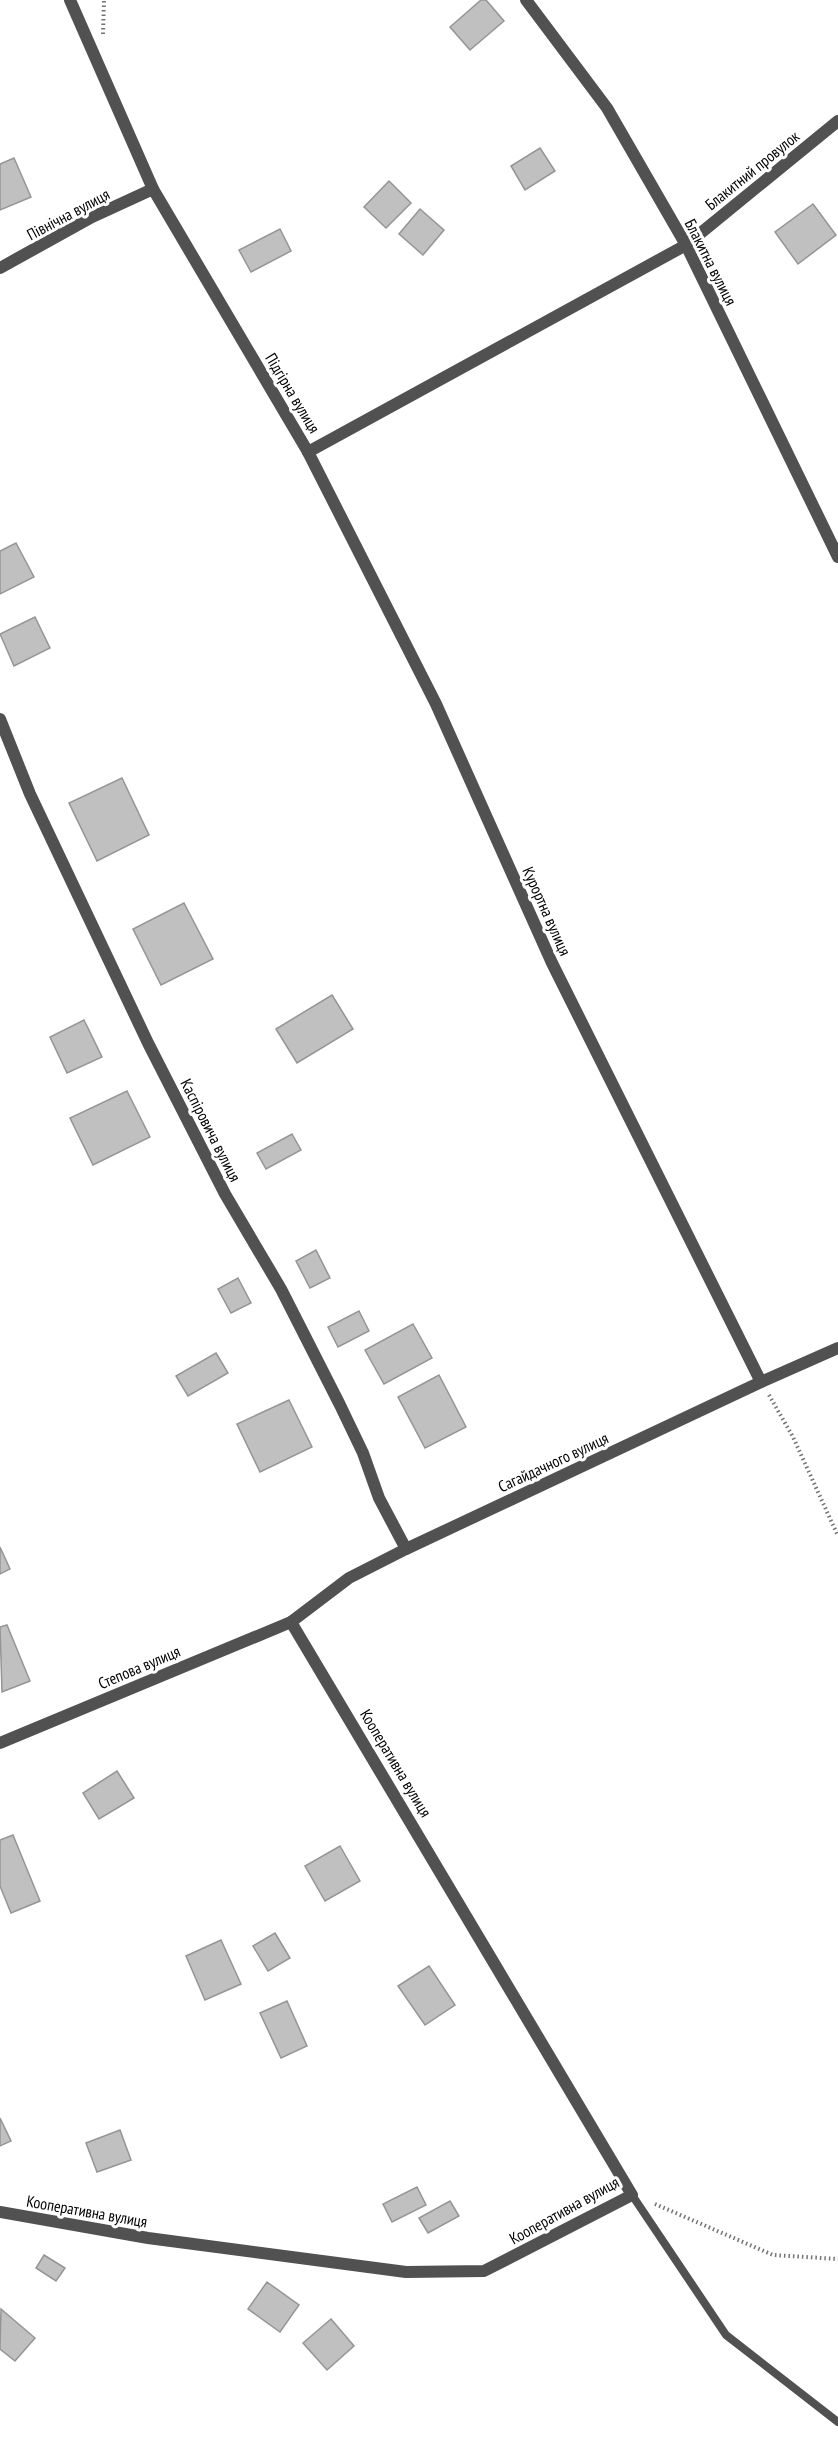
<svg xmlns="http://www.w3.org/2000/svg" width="838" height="2459" font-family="'PT Sans Narrow',sans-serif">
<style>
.building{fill:#c0c0c0;stroke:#959595;stroke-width:1.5}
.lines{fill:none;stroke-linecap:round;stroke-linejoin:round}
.path{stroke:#737373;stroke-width:4;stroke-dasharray:1.5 3;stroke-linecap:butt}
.service{stroke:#515151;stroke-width:8}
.minor{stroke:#515151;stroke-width:12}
.labels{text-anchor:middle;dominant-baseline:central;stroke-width:6;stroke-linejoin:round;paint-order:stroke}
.street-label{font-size:16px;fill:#000;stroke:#fff}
</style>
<rect width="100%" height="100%" fill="#fff"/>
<g class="building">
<polygon points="481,0 486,0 504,21 470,50 450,27"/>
<polygon points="540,148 555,171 525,190 511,166"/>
<polygon points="14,158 31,197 0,210 0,164"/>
<polygon points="389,181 411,203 386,228 364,207"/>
<polygon points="813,204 836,235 798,264 775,232"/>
<polygon points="420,209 444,230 423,255 399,234"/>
<polygon points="280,229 291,251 251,272 239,250"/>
<polygon points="16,543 34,577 0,594 0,551"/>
<polygon points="35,617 50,648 14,666 0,634"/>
<polygon points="122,778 149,835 97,861 69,803"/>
<polygon points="184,903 213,959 161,985 133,929"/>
<polygon points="332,995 353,1029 297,1063 276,1029"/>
<polygon points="84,1020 102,1057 67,1073 50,1037"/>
<polygon points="127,1091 150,1137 93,1165 70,1118"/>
<polygon points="292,1134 301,1150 266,1169 257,1153"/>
<polygon points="316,1250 330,1278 310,1288 296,1261"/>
<polygon points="238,1278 251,1303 231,1313 218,1289"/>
<polygon points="359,1311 369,1331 338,1347 328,1327"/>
<polygon points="413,1324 432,1358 384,1384 365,1350"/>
<polygon points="216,1353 228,1373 188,1396 176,1376"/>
<polygon points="439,1375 466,1427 425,1448 398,1397"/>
<polygon points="289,1400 312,1447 260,1472 237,1424"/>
<polygon points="0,1547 10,1569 0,1574"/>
<polygon points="7,1625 30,1681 2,1692 0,1627"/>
<polygon points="117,1771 134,1798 99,1819 83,1793"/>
<polygon points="13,1835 40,1901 11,1913 0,1886 0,1840"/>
<polygon points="340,1846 360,1881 325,1901 305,1866"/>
<polygon points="275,1933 290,1958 268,1971 253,1946"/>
<polygon points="221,1940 241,1984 205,2000 186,1956"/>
<polygon points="429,1966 455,2005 425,2025 398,1986"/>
<polygon points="287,2001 307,2046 281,2058 260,2013"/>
<polygon points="0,2118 11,2141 0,2146"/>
<polygon points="120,2130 131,2160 97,2172 86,2143"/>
<polygon points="417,2187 426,2205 392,2222 383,2204"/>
<polygon points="450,2201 459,2216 428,2233 419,2218"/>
<polygon points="44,2255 65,2268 56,2281 36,2268"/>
<polygon points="267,2282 299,2305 280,2332 248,2309"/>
<polygon points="1,2309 35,2338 15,2361 0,2349"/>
<polygon points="331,2319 354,2346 327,2370 303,2343"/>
</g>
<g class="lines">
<g class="path">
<polyline points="103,34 104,0"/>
<polyline points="769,1395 793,1437 838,1536"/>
<polyline points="655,2204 773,2255 838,2259"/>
</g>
<polyline class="service" points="632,2195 726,2335 838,2422"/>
<g class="minor">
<polyline points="70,0 153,189 308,452 436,704 552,963 761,1382"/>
<polyline points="526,0 607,108 686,245 838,557"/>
<polyline points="0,268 92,217 153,189"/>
<polyline points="308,452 686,245 838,121"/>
<polyline points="0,719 30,794 148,1043 225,1194 281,1289 340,1405 363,1453 379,1498 406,1549"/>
<polyline points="0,1743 291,1622 349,1578 406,1549 761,1382 838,1348"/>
<polyline points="0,2212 148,2238 406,2272 484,2271 632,2195 291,1622"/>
</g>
</g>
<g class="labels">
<g class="street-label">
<text transform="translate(752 170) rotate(-39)">Блакитний провулок</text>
<text transform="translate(68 214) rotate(-28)">Північна вулиця</text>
<text transform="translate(711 262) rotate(63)">Блакитна вулиця</text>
<text transform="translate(293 393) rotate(59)">Підгірна вулиця</text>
<text transform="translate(547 911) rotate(66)">Курортна вулиця</text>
<text transform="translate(211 1130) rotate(63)">Каспіровича вулиця</text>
<text transform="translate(553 1462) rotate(-25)">Сагайдачного вулиця</text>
<text transform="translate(139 1667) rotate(-23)">Степова вулиця</text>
<text transform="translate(396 1763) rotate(59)">Кооперативна вулиця</text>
<text transform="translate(564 2210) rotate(-29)">Кооперативна вулиця</text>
<text transform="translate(87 2211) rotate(10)">Кооперативна вулиця</text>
</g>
</g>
</svg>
